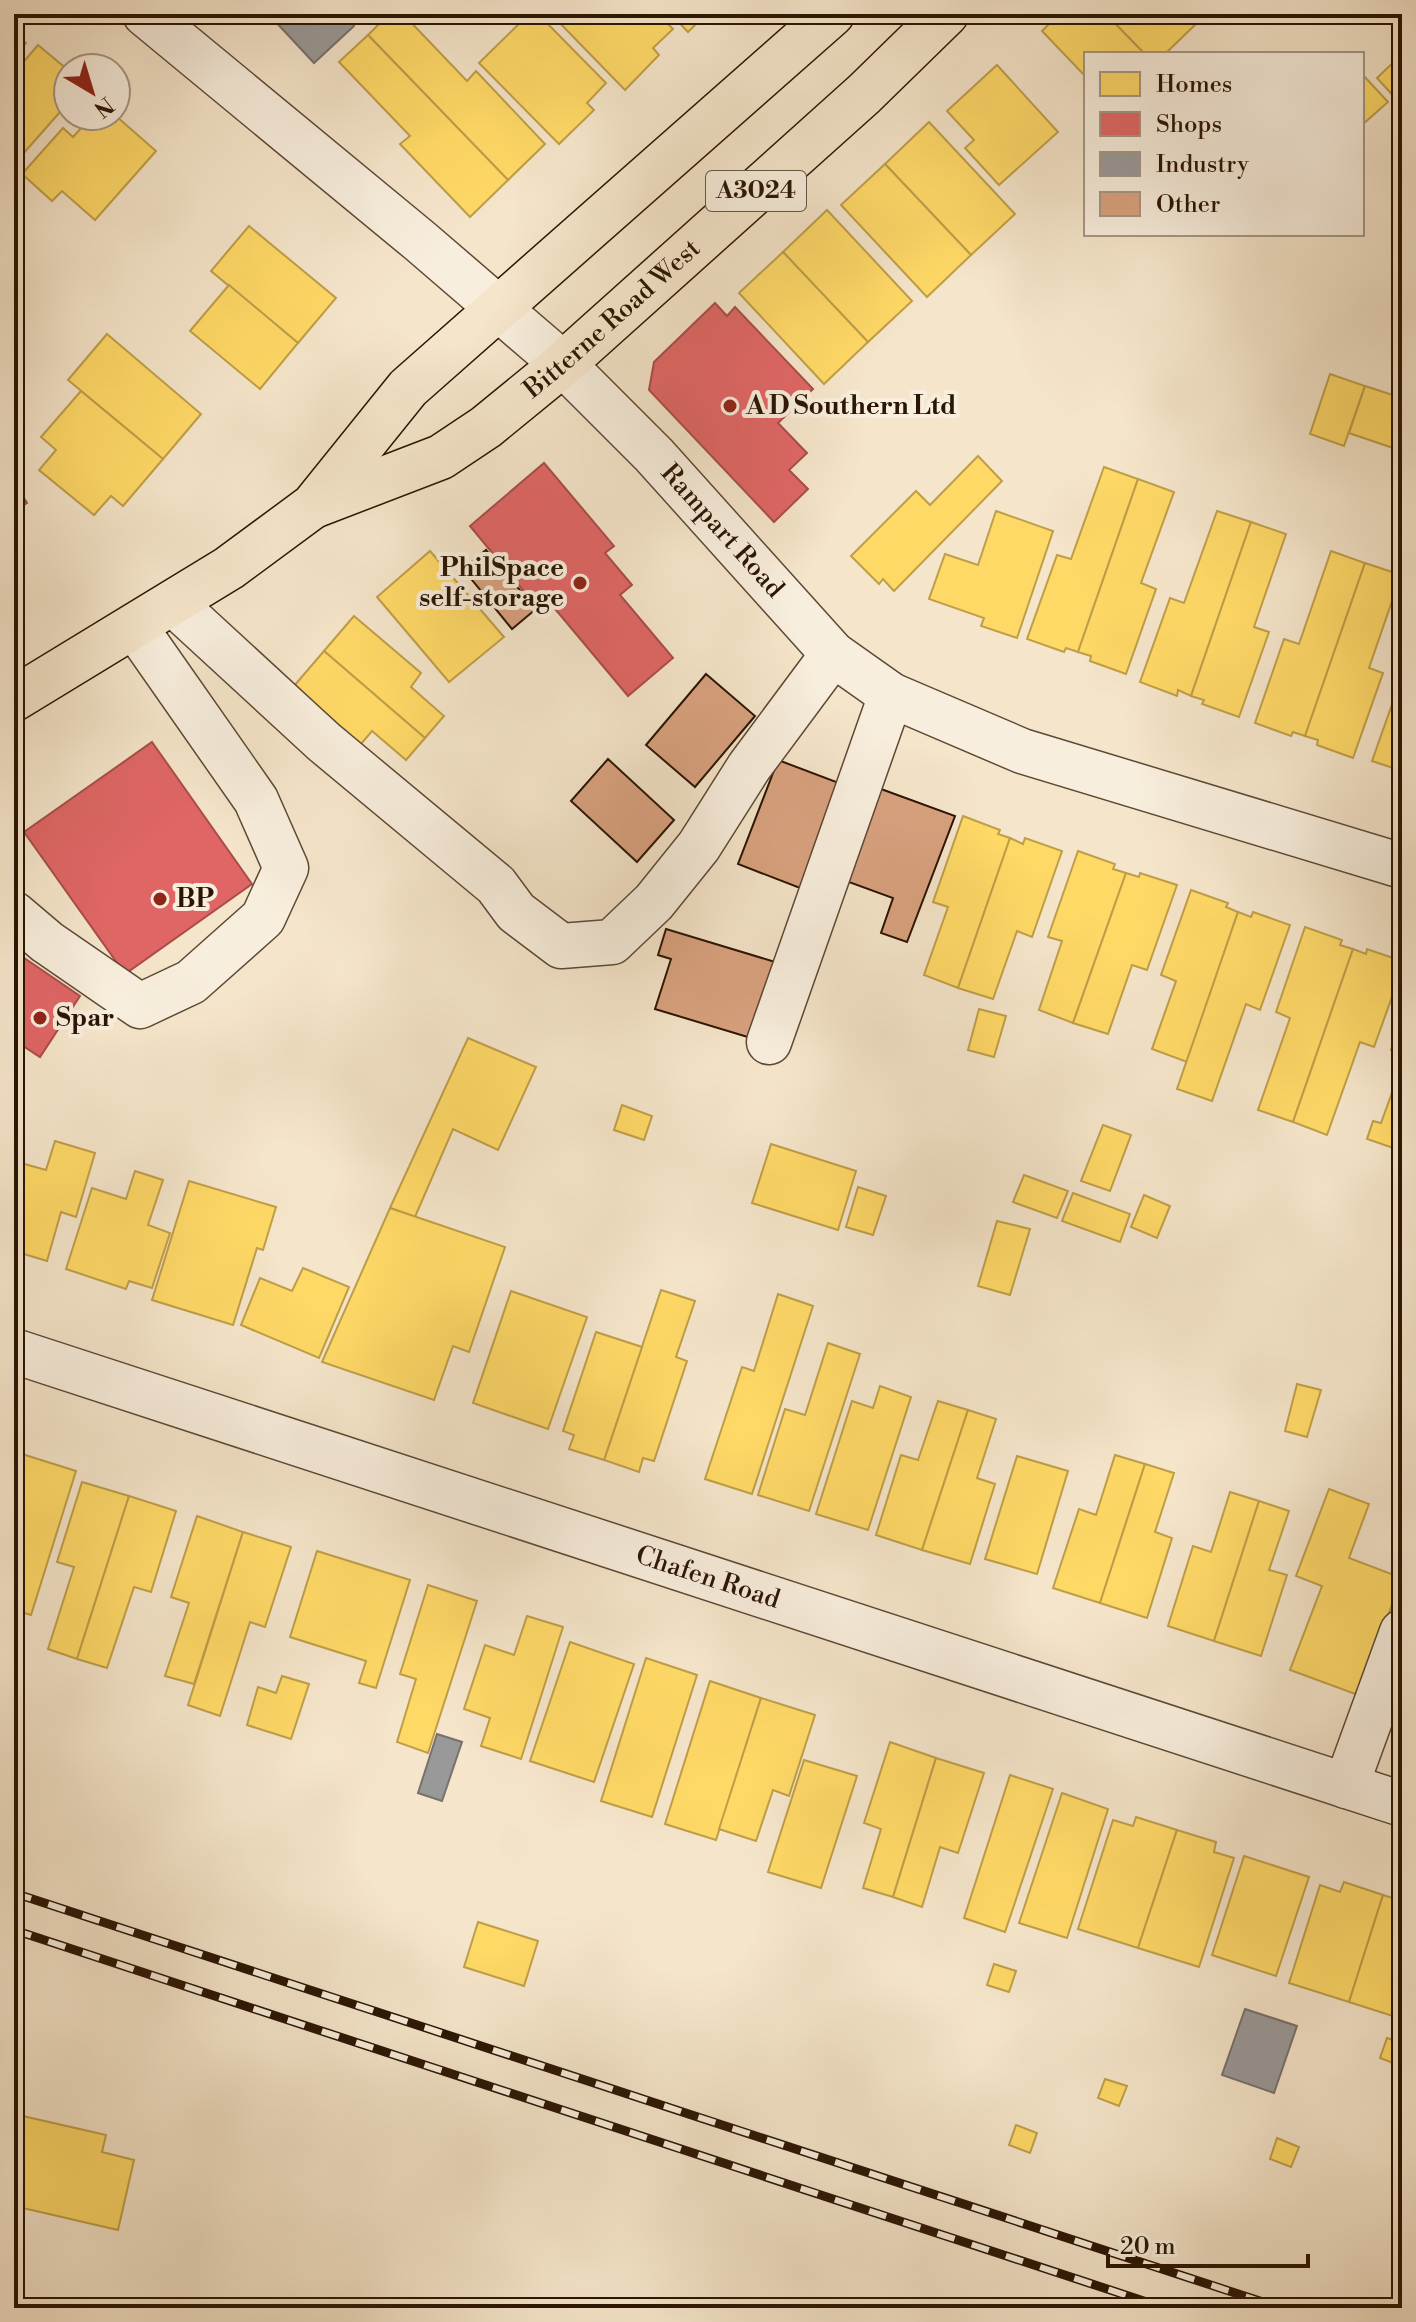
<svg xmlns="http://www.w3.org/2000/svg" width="1416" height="2322" font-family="'Libre Bodoni',serif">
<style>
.homes{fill:#ffd966;stroke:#bf9e48;stroke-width:2}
.shops{fill:#e06666;stroke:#a94d48;stroke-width:2}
.industry{fill:#999;stroke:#78716c;stroke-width:2}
.building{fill:#d9a17f;stroke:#2a1402;stroke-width:2}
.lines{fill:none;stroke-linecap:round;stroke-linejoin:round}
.minor-casing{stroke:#5d4834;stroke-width:47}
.major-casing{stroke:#2a1402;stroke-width:47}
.minor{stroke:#f8eedd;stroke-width:44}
.major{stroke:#f5e5ca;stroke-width:44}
.rail-casing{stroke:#2a1402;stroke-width:9}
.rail{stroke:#f8eedd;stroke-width:6;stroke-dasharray:18;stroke-linecap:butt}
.poi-dot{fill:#8f2418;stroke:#f8eedd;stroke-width:3}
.labels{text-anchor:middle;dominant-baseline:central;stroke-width:8;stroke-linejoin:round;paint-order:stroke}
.shield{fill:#f8eedd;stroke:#685544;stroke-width:2}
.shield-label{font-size:24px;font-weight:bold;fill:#2a1402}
.street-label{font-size:26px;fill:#2a1402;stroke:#f8eedd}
.poi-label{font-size:26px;font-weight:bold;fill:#2a1402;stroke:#f8eedd;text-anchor:start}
</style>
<rect width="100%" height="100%" fill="#f5e5ca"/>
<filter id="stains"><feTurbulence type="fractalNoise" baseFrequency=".0025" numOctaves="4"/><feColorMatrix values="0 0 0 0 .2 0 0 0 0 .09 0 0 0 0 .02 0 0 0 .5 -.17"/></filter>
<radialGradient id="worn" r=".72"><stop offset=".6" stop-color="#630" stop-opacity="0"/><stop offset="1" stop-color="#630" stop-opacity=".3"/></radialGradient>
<g class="homes">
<polygon points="389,14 403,14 467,81 476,71 545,144 508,180 368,35"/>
<polygon points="529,14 538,14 606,83 587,103 594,110 559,144 479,63"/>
<polygon points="551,14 658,14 673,29 653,48 659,55 625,90"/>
<polygon points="671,14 706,14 688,32"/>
<polygon points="1059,14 1106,14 1145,54 1086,54 1086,77 1042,31"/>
<polygon points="1106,14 1190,14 1198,22 1165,54 1145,54"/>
<polygon points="14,32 26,43 14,57"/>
<polygon points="368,35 508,180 470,217 400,144 410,136 339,62"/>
<polygon points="38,45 68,70 68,103 14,164 14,73"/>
<polygon points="1402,54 1402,99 1399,102 1377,78"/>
<polygon points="997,65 1058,132 999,185 965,148 974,140 947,111"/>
<polygon points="1363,75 1388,102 1362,125 1362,76"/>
<polygon points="92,116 116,116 156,151 95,220 62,191 52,201 22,174 63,128 73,137"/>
<polygon points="929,122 1015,214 971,255 885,164"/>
<polygon points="885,164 971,255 927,297 841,205"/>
<polygon points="827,210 912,301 868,342 783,252"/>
<polygon points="249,226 336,298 298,343 211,271"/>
<polygon points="783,252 868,342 824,384 739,293"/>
<polygon points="229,285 298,343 260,389 190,331"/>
<polygon points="107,334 201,414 163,459 68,380"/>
<polygon points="1330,374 1365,386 1344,446 1310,434"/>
<polygon points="1365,386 1402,398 1402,451 1349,433"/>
<polygon points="81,391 163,459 123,506 111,496 94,515 39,470 56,450 41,437"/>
<polygon points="978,456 1002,481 894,591 883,579 879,584 851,556 916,491 930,505"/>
<polygon points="1104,467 1138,479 1078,652 1066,648 1064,652 1027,639 1057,555 1071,559"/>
<polygon points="1138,479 1174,492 1141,583 1156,589 1126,674 1090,661 1091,656 1078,652"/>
<polygon points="996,511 1053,531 1017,638 981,626 984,618 929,599 945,554 978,565"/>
<polygon points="1217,511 1251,522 1191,696 1178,690 1177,696 1140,682 1170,598 1184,603"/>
<polygon points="1251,522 1286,534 1254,627 1269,632 1239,717 1202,704 1204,700 1191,696"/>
<polygon points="430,551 504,637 449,682 377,597"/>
<polygon points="1331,551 1365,563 1305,736 1293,732 1291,736 1255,723 1284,639 1299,644"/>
<polygon points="1365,563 1401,575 1369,668 1383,673 1353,758 1317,745 1318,740 1305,736"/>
<polygon points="354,616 421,673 411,687 444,716 425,738 324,651"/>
<polygon points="324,651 425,738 406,760 372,731 361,744 294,686"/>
<polygon points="1402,676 1402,771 1372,761"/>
<polygon points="963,816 1000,830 998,834 1010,838 958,988 924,975 948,907 933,902"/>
<polygon points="1010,838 1023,844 1025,838 1062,851 1032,937 1017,931 993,999 958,988"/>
<polygon points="1078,851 1115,864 1113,869 1126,873 1073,1023 1039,1010 1062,941 1048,937"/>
<polygon points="1126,873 1139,877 1140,873 1177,885 1147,970 1132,965 1108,1034 1073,1023"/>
<polygon points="1191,890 1228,903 1226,907 1238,912 1187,1062 1152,1049 1176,981 1161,975"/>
<polygon points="1238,912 1251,917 1253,912 1290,925 1260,1010 1246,1004 1212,1101 1177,1089"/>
<polygon points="1305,927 1342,940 1340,945 1353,949 1293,1122 1258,1110 1290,1018 1276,1012"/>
<polygon points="1353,949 1366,954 1367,949 1402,961 1402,969 1374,1047 1360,1042 1327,1135 1293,1122"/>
<polygon points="979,1009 1006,1016 994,1057 968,1050"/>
<polygon points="1402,1018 1402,1054 1391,1050"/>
<polygon points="468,1038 536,1067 498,1150 453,1129 415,1217 390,1208"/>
<polygon points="1402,1065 1402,1151 1367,1139 1373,1121 1381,1123"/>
<polygon points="622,1105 652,1116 644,1140 614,1130"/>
<polygon points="1103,1125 1131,1135 1110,1191 1081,1181"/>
<polygon points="55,1141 95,1153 76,1217 61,1212 47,1261 14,1251 14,1161 46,1170"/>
<polygon points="771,1144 856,1171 838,1230 752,1203"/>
<polygon points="135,1171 163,1180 148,1225 170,1233 152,1288 129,1281 126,1289 66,1269 92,1188 126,1199"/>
<polygon points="1024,1175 1068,1191 1057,1218 1013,1202"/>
<polygon points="189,1181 276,1207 263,1250 257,1248 233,1325 152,1300"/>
<polygon points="858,1187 886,1196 873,1235 846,1227"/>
<polygon points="1073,1193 1130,1214 1120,1242 1062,1221"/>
<polygon points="1144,1195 1170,1206 1157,1238 1131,1227"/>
<polygon points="390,1208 505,1247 469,1352 453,1346 434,1400 322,1362"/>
<polygon points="997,1221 1030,1229 1010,1295 978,1286"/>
<polygon points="303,1268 349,1287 319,1358 241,1325 260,1278 292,1291"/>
<polygon points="661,1290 695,1301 676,1357 687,1361 654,1461 643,1458 639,1472 604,1460"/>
<polygon points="511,1291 587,1317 548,1429 473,1403"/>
<polygon points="778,1294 813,1306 752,1494 705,1479 742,1367 754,1371"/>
<polygon points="596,1332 642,1347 604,1460 569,1449 574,1435 563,1431"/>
<polygon points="828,1343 860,1354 809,1511 758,1495 785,1409 805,1415"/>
<polygon points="1297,1384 1321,1390 1307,1437 1285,1431"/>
<polygon points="880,1386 911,1397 868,1530 816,1514 852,1401 873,1408"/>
<polygon points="938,1401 968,1410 922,1550 876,1535 901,1455 918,1460"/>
<polygon points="968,1410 996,1419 977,1478 995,1484 970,1564 922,1550"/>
<polygon points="22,1454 76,1471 31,1615 14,1610 14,1480"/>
<polygon points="1115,1455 1145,1464 1100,1603 1053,1588 1079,1509 1096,1515"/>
<polygon points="1017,1456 1068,1471 1037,1574 985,1559"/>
<polygon points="1145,1464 1174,1473 1155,1532 1172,1538 1147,1618 1100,1603"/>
<polygon points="82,1482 129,1496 77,1659 48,1649 74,1567 57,1562"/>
<polygon points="1329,1489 1369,1504 1349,1558 1402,1578 1358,1695 1290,1670 1322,1586 1296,1576"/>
<polygon points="1230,1492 1259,1501 1214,1641 1168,1626 1193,1546 1211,1552"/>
<polygon points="129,1496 176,1511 151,1592 134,1587 107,1668 77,1659"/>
<polygon points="1259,1501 1289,1511 1269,1570 1287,1575 1261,1656 1214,1641"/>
<polygon points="197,1516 243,1532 194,1684 165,1676 189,1603 171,1597"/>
<polygon points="243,1532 291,1547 265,1627 250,1622 220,1716 188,1705"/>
<polygon points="317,1551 410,1580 376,1688 359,1683 366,1661 290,1637"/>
<polygon points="428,1585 477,1601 428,1753 397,1742 416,1679 400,1674"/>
<polygon points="527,1616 563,1627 521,1759 481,1746 490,1718 464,1709 485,1645 514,1655"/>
<polygon points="570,1642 634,1664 594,1782 530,1761"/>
<polygon points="646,1658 697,1675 652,1817 601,1801"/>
<polygon points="282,1676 309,1684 291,1739 247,1725 258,1687 276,1693"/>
<polygon points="710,1681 761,1698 716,1840 665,1824"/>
<polygon points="761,1698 815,1715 789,1796 773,1790 756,1841 719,1829"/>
<polygon points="890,1742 936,1758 893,1897 863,1888 881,1829 864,1823"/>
<polygon points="936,1758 984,1773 958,1853 940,1847 922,1907 893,1897"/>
<polygon points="804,1760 857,1776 821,1888 768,1872"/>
<polygon points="1010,1775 1053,1789 1005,1932 964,1918"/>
<polygon points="1062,1793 1108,1809 1067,1938 1019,1923"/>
<polygon points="1136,1817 1177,1830 1138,1948 1078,1929 1113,1820 1133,1826"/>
<polygon points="1177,1830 1216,1842 1214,1852 1234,1858 1199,1967 1138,1948"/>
<polygon points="1244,1856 1309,1877 1276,1976 1212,1955"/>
<polygon points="1344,1882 1383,1895 1349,2002 1289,1983 1320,1885 1340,1892"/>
<polygon points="1383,1895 1402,1901 1402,2019 1349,2002"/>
<polygon points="478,1922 538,1941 524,1986 464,1967"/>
<polygon points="994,1964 1016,1971 1009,1992 987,1985"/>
<polygon points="1387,2038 1402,2043 1401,2066 1380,2058"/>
<polygon points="1105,2079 1127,2086 1119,2106 1098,2098"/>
<polygon points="14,2114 106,2135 102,2152 134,2160 118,2230 14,2206"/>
<polygon points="1016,2125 1037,2133 1030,2153 1009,2145"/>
<polygon points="1277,2138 1299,2147 1291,2167 1270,2159"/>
</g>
<g class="shops">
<polygon points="715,303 727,316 735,307 813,389 778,423 807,453 789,470 808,489 774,522 649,390 654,362"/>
<polygon points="544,463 614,546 605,553 632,585 620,595 673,658 628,696 551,604 542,613 470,526"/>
<polygon points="14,482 27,503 14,511"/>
<polygon points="152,742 252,884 125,974 24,832"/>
<polygon points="14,951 80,996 40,1057 14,1040"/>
</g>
<g class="industry">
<polygon points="278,14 342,14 354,26 314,63 273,19"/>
<polygon points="437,1734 462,1742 442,1801 418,1793"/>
<polygon points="1245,2009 1297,2026 1274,2093 1222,2075"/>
</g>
<g class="building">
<polygon points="486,550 536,609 512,629 463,569"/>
<polygon points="706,674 755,716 695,787 646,745"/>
<polygon points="608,759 674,820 637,862 571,801"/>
<polygon points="778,760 839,783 800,888 738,864"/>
<polygon points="881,789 955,816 907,942 881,933 893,898 846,881"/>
<polygon points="666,929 775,962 751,1038 655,1009 671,959 658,955"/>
</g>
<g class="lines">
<defs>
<g id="minor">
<path id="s1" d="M145 14 420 241 563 364 654 455 833 654 891 695 1022 751 1402 866"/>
<polyline points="173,603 324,742 496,885 516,912 561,946 612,942 654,902 699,846 749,767 833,654"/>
<polyline points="14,914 47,942 140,1006 191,982 263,918 286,868 256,800 135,627"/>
<polyline points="769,1042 891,695"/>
<path id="s2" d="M14 1351 1402 1804"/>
<polyline points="1346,1786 1402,1632"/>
</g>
<g id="major">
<path id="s3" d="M316 505 441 457 486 427 563 364 864 94 946 14"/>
<polyline points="14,699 229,568 313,506 408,388 832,14"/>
</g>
</defs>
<use href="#minor" class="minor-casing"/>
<use href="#major" class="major-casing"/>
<use href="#minor" class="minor"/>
<use href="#major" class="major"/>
<defs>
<g id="rail">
<polyline points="14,1893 1281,2308"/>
<polyline points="14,1930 1165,2308"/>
</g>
</defs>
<use href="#rail" class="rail-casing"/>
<use href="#rail" class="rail"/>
</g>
<g class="poi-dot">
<circle cx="730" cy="406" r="8"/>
<circle cx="580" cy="583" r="8"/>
<circle cx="160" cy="899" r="8"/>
<circle cx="40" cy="1018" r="8"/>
</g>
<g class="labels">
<rect class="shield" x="706" y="171" width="100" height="40" rx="6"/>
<g class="shield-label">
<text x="756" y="191">A3024</text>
</g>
<g class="street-label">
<text stroke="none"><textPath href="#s3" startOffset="354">Bitterne Road West</textPath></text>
<text stroke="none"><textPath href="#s1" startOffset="776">Rampart Road</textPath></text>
<text stroke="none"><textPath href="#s2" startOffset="730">Chafen Road</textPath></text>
</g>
<g class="poi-label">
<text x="746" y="406">A D Southern Ltd</text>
<text x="564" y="568" text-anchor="end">PhilSpace<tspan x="564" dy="30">self-storage</tspan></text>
<text x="176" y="899">BP</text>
<text x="56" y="1018">Spar</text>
</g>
</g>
<rect width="1416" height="2322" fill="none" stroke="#f5e5ca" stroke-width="48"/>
<rect x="16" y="16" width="1384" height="2290" fill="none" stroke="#2a1402" stroke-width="4"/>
<rect x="24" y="24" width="1368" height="2274" fill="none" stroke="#2a1402" stroke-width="2"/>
<rect x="1084" y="52" width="280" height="184" fill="#f8eedd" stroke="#a69785" stroke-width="2"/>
<rect x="1100" y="72" width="40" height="24" fill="#ffd966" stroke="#a69785" stroke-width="2"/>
<text x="1156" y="92" font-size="24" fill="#2a1402">Homes</text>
<rect x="1100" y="112" width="40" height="24" fill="#e06666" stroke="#a69785" stroke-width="2"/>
<text x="1156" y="132" font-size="24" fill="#2a1402">Shops</text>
<rect x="1100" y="152" width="40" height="24" fill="#999999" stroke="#a69785" stroke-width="2"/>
<text x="1156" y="172" font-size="24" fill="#2a1402">Industry</text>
<rect x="1100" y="192" width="40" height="24" fill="#d9a17f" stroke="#a69785" stroke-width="2"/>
<text x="1156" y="212" font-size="24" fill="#2a1402">Other</text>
<g transform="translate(92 92) rotate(142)"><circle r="38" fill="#f8eedd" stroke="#a69785" stroke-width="2"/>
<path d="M0-6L14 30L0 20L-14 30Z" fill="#8f2418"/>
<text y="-12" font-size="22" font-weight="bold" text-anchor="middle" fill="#2a1402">N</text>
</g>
<path d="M1108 2254v12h200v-12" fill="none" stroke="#2a1402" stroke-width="4"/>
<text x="1120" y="2254" font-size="24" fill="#2a1402" stroke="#f8eedd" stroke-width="6" paint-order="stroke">20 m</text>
<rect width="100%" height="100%" filter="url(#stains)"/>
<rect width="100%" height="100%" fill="url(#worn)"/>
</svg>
